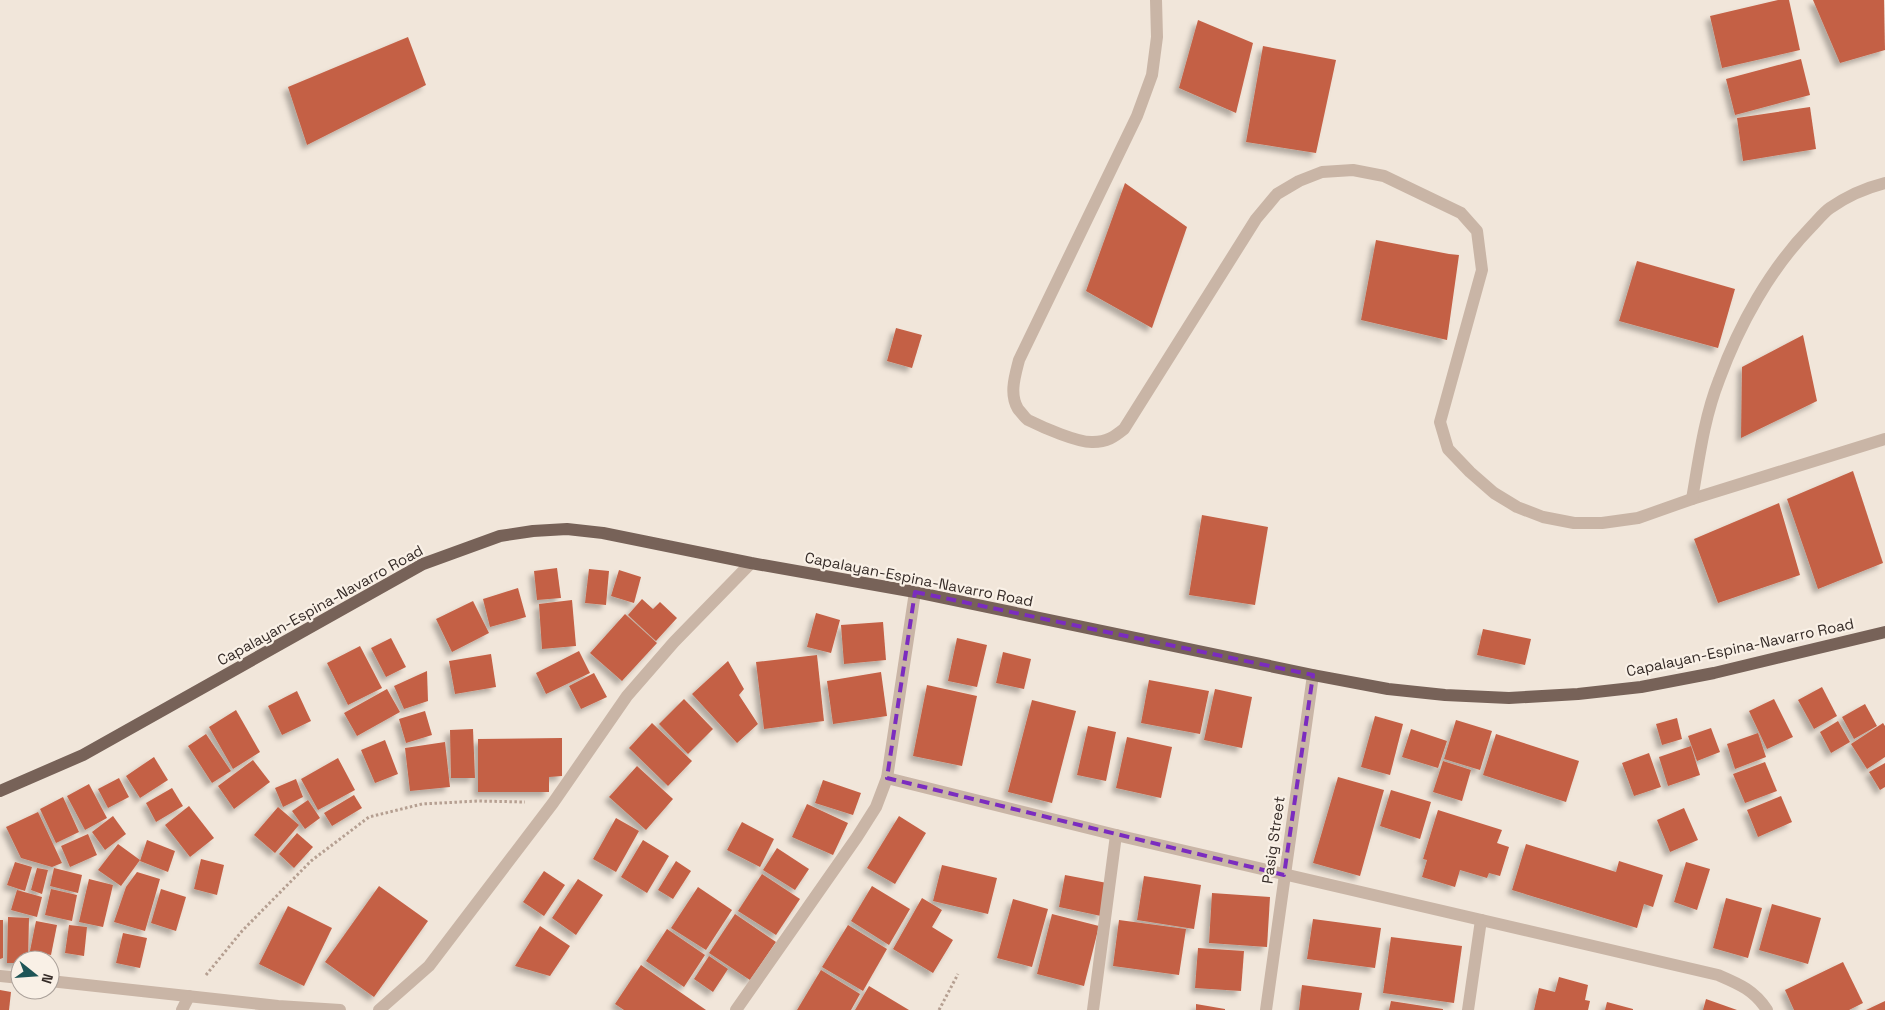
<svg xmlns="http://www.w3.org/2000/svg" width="1885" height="1010" font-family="'Space Grotesk',sans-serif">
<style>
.building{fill:#c46045;filter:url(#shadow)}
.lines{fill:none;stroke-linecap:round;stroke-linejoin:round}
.path{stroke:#b59f91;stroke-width:3;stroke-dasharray:2.5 2.5;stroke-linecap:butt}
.minor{stroke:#c9b5a6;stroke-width:12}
.primary{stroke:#776258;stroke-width:12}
.marked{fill:none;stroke:#7b2cbf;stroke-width:4;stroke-dasharray:10 6;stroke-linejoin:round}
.labels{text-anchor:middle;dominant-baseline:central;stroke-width:4.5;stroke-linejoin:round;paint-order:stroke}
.street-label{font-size:15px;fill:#352b27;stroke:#f9f0e6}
</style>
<defs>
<filter id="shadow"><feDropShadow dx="-4.5" dy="4.5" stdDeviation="2.5" flood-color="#0004"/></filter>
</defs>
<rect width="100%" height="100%" fill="#f1e6da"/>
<g class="building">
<polygon points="1778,0 1789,0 1800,50 1722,68 1710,16"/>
<polygon points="1813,0 1884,0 1885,50 1840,63"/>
<polygon points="1198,20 1253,43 1236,113 1179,88"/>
<polygon points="408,37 426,85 307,145 288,87"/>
<polygon points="1263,46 1336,60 1316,153 1246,142"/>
<polygon points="1801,59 1810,95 1735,115 1726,79"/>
<polygon points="1810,107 1816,149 1743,161 1737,118"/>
<polygon points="1125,183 1187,227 1152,328 1086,291"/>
<polygon points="1376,240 1449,254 1459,255 1447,340 1361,320"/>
<polygon points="1637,261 1735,289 1718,348 1619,321"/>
<polygon points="896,328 922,335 912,368 887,361"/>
<polygon points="1803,335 1817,401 1741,438 1742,367"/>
<polygon points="1853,471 1883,563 1818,589 1787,499"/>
<polygon points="1779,503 1800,575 1718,603 1694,539"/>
<polygon points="1202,515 1268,527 1255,605 1189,595"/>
<polygon points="557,568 561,598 537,600 534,571"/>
<polygon points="589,569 609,571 606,605 585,603"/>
<polygon points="619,570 641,577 634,603 611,596"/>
<polygon points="518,588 526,617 490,627 483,599"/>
<polygon points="642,599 653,609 660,602 677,618 656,641 628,615"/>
<polygon points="572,600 576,646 542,649 539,604"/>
<polygon points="473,601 489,633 452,652 436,619"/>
<polygon points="816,613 840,620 831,653 807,647"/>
<polygon points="625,614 657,643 622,681 590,653"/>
<polygon points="883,622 886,660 844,664 841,625"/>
<polygon points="1483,629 1531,639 1525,665 1477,655"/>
<polygon points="391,638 406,667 386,677 371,648"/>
<polygon points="957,638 987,645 977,687 948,681"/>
<polygon points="360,646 382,688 348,705 327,663"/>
<polygon points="579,651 590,673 546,694 536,673"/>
<polygon points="1003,652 1031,659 1024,689 996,683"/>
<polygon points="491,654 496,687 455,694 449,661"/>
<polygon points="817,655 824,721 764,729 756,662"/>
<polygon points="728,661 744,689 739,695 758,724 737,743 692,694"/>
<polygon points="427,671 428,701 404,709 394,686"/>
<polygon points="881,672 887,716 833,724 827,681"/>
<polygon points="594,673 607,697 581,709 569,686"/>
<polygon points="1149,680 1209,691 1200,734 1141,723"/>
<polygon points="927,685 977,696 962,766 913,756"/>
<polygon points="1822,687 1837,716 1814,729 1798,700"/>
<polygon points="387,689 400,712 357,736 344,713"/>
<polygon points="1215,689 1252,697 1242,748 1204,740"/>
<polygon points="297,691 311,721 282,735 268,706"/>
<polygon points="684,699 713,729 688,754 659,724"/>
<polygon points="1774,699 1793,737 1767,749 1749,711"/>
<polygon points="1032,700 1076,711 1052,803 1008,792"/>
<polygon points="1865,704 1877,726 1854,739 1842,717"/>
<polygon points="236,710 260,752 233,769 209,727"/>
<polygon points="425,711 432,735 406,743 399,719"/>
<polygon points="1375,716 1403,724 1390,775 1361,767"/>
<polygon points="1677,718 1682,739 1662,745 1656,724"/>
<polygon points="1456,720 1492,731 1480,770 1444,759"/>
<polygon points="1838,721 1850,742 1831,753 1820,732"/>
<polygon points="652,723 692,761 668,786 629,748"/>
<polygon points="1883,723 1885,726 1885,757 1867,769 1851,744"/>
<polygon points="1088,726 1116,732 1106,781 1077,775"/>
<polygon points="1711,728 1720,752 1697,761 1688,736"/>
<polygon points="473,729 475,778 451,778 450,730"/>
<polygon points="1411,729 1447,741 1438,768 1402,757"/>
<polygon points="1758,733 1766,757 1735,769 1727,744"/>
<polygon points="206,734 231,771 212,783 188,746"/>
<polygon points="1496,734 1579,761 1566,802 1483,775"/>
<polygon points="1127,737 1172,747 1161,798 1116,788"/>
<polygon points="562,738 562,776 549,777 549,792 478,792 478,739"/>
<polygon points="385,740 398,774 375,783 361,750"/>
<polygon points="445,742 450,787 410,791 405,748"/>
<polygon points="1691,746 1700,775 1668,786 1659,757"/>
<polygon points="1649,753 1661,787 1634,796 1622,763"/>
<polygon points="154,757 168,780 140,798 126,776"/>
<polygon points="338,758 355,790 318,810 301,779"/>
<polygon points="253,760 270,782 234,809 218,786"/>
<polygon points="1443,761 1471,770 1462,801 1433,792"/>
<polygon points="1765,762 1777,791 1745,803 1733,774"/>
<polygon points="1885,763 1885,787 1880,790 1869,772"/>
<polygon points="637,766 673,799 646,830 609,797"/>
<polygon points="1338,777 1384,790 1360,876 1313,863"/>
<polygon points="119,778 129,797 108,808 98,789"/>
<polygon points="296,779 303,797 283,807 275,788"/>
<polygon points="823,780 861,793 853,815 815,803"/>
<polygon points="89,784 107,818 85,830 67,796"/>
<polygon points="172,788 183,806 156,822 146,803"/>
<polygon points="1391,790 1431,802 1420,839 1380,826"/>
<polygon points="354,795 362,808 332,826 324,813"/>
<polygon points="1781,796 1792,822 1758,837 1747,810"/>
<polygon points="63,797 79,832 56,843 40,809"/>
<polygon points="308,800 320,818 305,829 292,811"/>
<polygon points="807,804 848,823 833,855 792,837"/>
<polygon points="189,806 214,838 190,857 165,825"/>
<polygon points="278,807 299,825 275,853 254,835"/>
<polygon points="1684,808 1698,840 1670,852 1657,820"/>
<polygon points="1438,810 1502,830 1497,843 1509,847 1500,876 1489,873 1487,878 1460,870 1455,887 1422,877 1427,860 1423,859"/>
<polygon points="38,812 62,863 52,867 21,858 6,827"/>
<polygon points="113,816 126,834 105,850 92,832"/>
<polygon points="899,816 926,833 895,884 867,868"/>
<polygon points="616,818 639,831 616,872 593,859"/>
<polygon points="742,822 774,839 760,867 727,850"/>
<polygon points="297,833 313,847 294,868 279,854"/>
<polygon points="88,834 97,855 70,867 61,846"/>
<polygon points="147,840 175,851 168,872 140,861"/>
<polygon points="643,840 669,856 647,893 621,877"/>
<polygon points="118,844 140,860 121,886 98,870"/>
<polygon points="1526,844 1616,872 1619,861 1663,875 1653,907 1644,904 1637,928 1512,890"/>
<polygon points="777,848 809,869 795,890 763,870"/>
<polygon points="201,859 224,865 217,895 194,889"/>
<polygon points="676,861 691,871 673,899 658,890"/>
<polygon points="15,862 32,867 25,891 7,885"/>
<polygon points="1686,862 1710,869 1697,910 1674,902"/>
<polygon points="942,865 997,878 988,914 933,901"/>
<polygon points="37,868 48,870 42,894 31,890"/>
<polygon points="54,868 82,875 78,893 50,886"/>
<polygon points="544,871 565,885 544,916 523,902"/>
<polygon points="137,872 160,879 145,931 114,922 126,887"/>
<polygon points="762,874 800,899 776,935 738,911"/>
<polygon points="1065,875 1107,883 1101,916 1059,907"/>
<polygon points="1144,876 1201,885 1194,929 1137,920"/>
<polygon points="89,879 113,885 103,927 79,922"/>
<polygon points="578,879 603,895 576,935 552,918"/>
<polygon points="379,886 428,921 374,997 325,962"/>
<polygon points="872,886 910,909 889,945 851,921"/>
<polygon points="698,887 732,910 706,950 671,928"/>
<polygon points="51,889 77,895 72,921 45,915"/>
<polygon points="161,889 186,897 176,931 151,923"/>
<polygon points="17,890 42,897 37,917 11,910"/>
<polygon points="1212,893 1270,897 1267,947 1209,943"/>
<polygon points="922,898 942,910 932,927 953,940 933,973 893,949"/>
<polygon points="1726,898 1762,908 1748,958 1713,948"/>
<polygon points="1013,899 1048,909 1032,967 997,958"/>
<polygon points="1772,904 1821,918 1808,964 1759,950"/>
<polygon points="288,906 332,928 304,986 259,964"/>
<polygon points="735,914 776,942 750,980 709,953"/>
<polygon points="1052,914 1099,926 1084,986 1037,974"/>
<polygon points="8,917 29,918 28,960 20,960 20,963 7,963"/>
<polygon points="1313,919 1381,928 1375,968 1307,959"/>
<polygon points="0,920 3,920 3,958 0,959"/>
<polygon points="1119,920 1186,929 1179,975 1113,966"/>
<polygon points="36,921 57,925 51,955 30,951"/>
<polygon points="69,925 87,927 84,956 65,953"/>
<polygon points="848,925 887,949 863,991 822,967"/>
<polygon points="540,926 570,946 550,976 515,966"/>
<polygon points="667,929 705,955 684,987 646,961"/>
<polygon points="123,933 147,938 140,968 116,963"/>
<polygon points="1391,937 1462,946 1454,1003 1383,993"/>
<polygon points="1198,948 1244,951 1241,991 1195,988"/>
<polygon points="709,956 728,969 713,992 694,979"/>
<polygon points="1843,962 1863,1003 1849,1010 1794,1010 1785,990"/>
<polygon points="641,965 706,1010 624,1010 615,1004"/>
<polygon points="821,970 860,994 851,1010 797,1010"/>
<polygon points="1559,977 1588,985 1585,1000 1590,1001 1588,1010 1534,1010 1539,988 1555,992"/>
<polygon points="1302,985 1362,993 1359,1010 1299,1010"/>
<polygon points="869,986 909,1010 855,1010"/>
<polygon points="0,990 11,992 9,1010 0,1010"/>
<polygon points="1706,999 1737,1010 1703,1010"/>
<polygon points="1391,1001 1443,1009 1443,1010 1389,1010"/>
<polygon points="1885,1001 1885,1010 1866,1010"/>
<polygon points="1607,1002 1633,1009 1633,1010 1605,1010"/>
<polygon points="1196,1004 1225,1009 1225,1010 1196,1010"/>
</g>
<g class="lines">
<g class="path">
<polyline points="206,975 242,931 311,861 369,817 422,804 478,801 525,802"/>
<polyline points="939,1010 958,974"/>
</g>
<g class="minor">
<path d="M1156 0 1157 37 1152 75 1137 116 1019 360C1015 376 1009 394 1018 409 1021 412 1025 418 1028 420 1042 427 1078 443 1093 442 1107 442 1114 437 1124 429L1256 219 1277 194 1299 181 1322 172 1353 170 1384 176 1461 213 1477 231 1482 270 1440 422 1448 449 1470 472 1494 493 1517 507 1543 517 1574 523H1602L1638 518 1692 499 1885 439"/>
<path d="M1692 499C1699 459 1704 418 1719 380 1739 325 1770 269 1811 227 1817 221 1823 213 1830 208 1847 196 1865 188 1885 183"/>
<path d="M887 778 1116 835 1718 975C1739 984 1754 990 1767 1010"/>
<polyline points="0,976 20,978"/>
<polyline points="50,981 278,1006 340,1010"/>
<polyline points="182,1010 189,996"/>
<polyline points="379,1010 429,966 553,803 627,696 674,642 751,563"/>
<polyline points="736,1010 857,837 876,807 887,778 915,592"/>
<polyline points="1093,1010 1116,835"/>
<polyline points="1266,1010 1313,675"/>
<polyline points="1468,1010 1481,920"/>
</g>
<polyline class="primary" points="0,791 83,755 423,564 500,536 533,531 567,529 603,533 751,563 915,592 1313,675 1388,689 1445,695 1509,698 1578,694 1641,687 1714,673 1885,632"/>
</g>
<path class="marked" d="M915 592 1313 675 1284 875 887 778Z"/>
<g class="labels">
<g class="street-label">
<text transform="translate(919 579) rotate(11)">Capalayan-Espina-Navarro Road</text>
<text transform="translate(320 605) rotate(-29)">Capalayan-Espina-Navarro Road</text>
<text transform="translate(1740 647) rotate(-12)">Capalayan-Espina-Navarro Road</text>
<text transform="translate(1273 840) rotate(-82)">Pasig Street</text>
</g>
</g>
<g transform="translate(35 975) rotate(107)"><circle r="24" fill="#f9f0e6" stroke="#aba19a"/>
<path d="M0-4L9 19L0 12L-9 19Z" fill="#1d5456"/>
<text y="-8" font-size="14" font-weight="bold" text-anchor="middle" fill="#352b27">N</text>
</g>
</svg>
